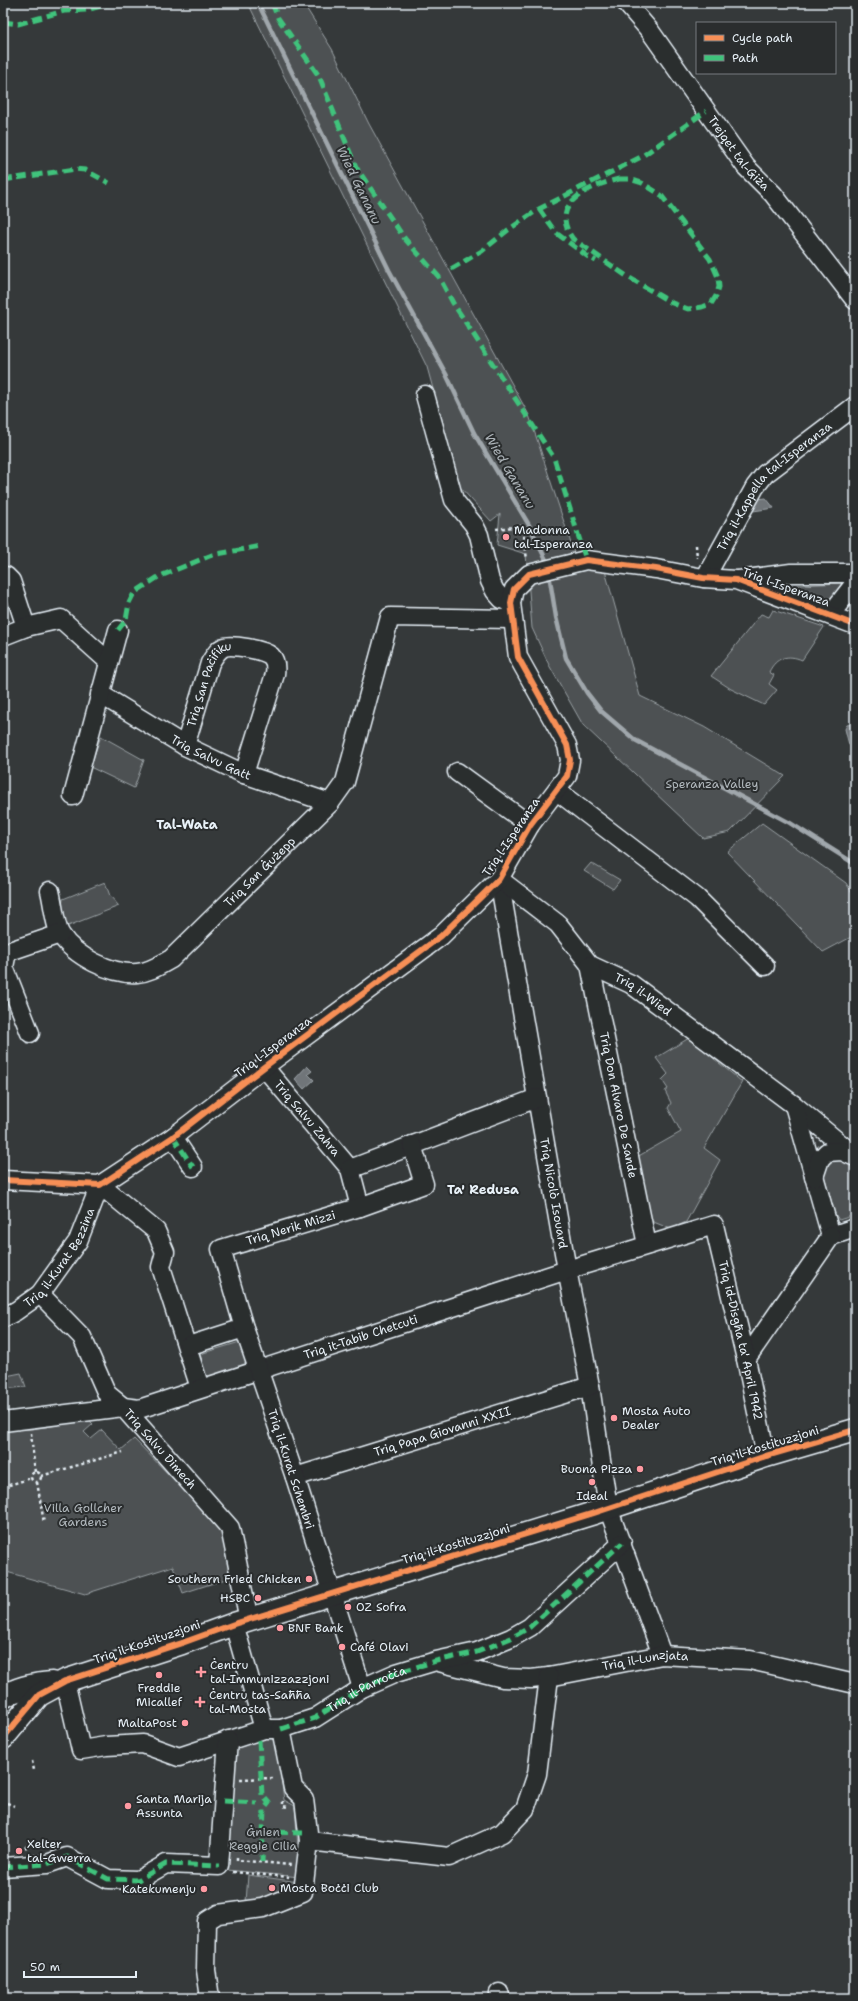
<svg xmlns="http://www.w3.org/2000/svg" width="858" height="2001" font-family="'Shantell Sans',sans-serif">
<style>
.green{fill:#4d5152;stroke:#9aa1a5}
.water{fill:#707579;stroke:#a0a7ac}
.lines{fill:none;stroke-linecap:round;stroke-linejoin:round}
.stream{stroke:#a0a7ac;stroke-width:4.5}
.minor-casing{stroke:#e8f1f8;stroke-width:21}
.major-casing{stroke:#e8f1f8;stroke-width:25}
.path{stroke:#e8f1f8;stroke-width:2.5;stroke-dasharray:3 3;stroke-linecap:butt}
.minor{stroke:#2a2d2e;stroke-width:18}
.major{stroke:#2a2d2e;stroke-width:22}
.quiet{stroke:#40c37c;stroke-width:5;stroke-dasharray:10 5;stroke-linecap:butt}
.cycleway-casing{stroke:#2a2d2e;stroke-width:8}
.cycleway{stroke:#f78f57;stroke-width:6}
.poi-dot{fill:#ff9aa2;stroke:#2a2d2e;stroke-width:1.5}
.labels{text-anchor:middle;dominant-baseline:central;stroke-width:4;stroke-linejoin:round;paint-order:stroke}
.street-label{font-size:12px;fill:#e8f1f8;stroke:#2a2d2e}
.poi-label{font-size:12px;fill:#e8f1f8;stroke:#2a2d2e;text-anchor:start}
.park-label{font-size:12px;fill:#b2b9be;stroke:#2a2d2e}
.water-label{font-size:13px;font-style:italic;fill:#acb3b8;stroke:#2a2d2e}
.neighbourhood-label{font-size:13px;font-weight:bold;fill:#e8f1f8;stroke:#2a2d2e}
</style>
<rect width="100%" height="100%" fill="#35393a"/>
<filter id="ink" filterUnits="userSpaceOnUse"><feTurbulence type="fractalNoise" baseFrequency=".025" numOctaves="2"/><feDisplacementMap in="SourceGraphic" scale="8" xChannelSelector="R" yChannelSelector="G"/><feConvolveMatrix kernelMatrix="1 2 1 2 8 2 1 2 1" color-interpolation-filters="sRGB"/></filter>
<g filter="url(#ink)">
<g class="green">
<polygon points="248,3 303,3 332,49 369,124 529,415 579,568 604,567 640,696 704,727 785,776 730,832 703,838 583,725 549,665 532,628 526,554 497,545 500,514 491,521 460,487 427,367"/>
<polygon points="842,583 827,606 778,586"/>
<path d="M773 610 824 627 802 660C788 654 776 657 769 672L774 675 769 684 777 690 764 705 731 689 711 676 761 614 769 617Z"/>
<polygon points="101,736 144,760 134,788 90,767"/>
<polygon points="762,823 846,883 855,897 855,935 823,952 727,852"/>
<polygon points="591,863 620,880 613,889 584,871"/>
<polygon points="105,882 110,896 119,906 68,926 61,915 63,899"/>
<polygon points="689,1038 742,1082 704,1148 720,1160 686,1222 671,1229 646,1219 635,1158 681,1132 668,1108 671,1103 665,1091 668,1089 662,1080 668,1074 656,1058"/>
<polygon points="837,1156 849,1161 855,1180 855,1215 839,1220 835,1214 822,1168 826,1161"/>
<polygon points="240,1342 248,1369 208,1381 200,1354"/>
<polygon points="3,1366 6,1376 21,1373 26,1387 3,1389"/>
<polygon points="89,1420 93,1424 84,1432 91,1439 102,1430 121,1450 134,1439 222,1529 232,1577 183,1593 173,1566 85,1594 3,1571 3,1430 32,1429"/>
<polygon points="276,1737 284,1800 295,1806 300,1877 227,1870 235,1744"/>
<polygon points="248,1875 299,1882 296,1895 246,1902"/>
</g>
<g class="water">
<polygon points="766,498 774,508 753,511 754,506 758,499"/>
<polygon points="853,724 855,725 855,747 852,747 849,745 845,729 847,725"/>
<polygon points="307,1066 312,1071 308,1074 314,1080 304,1089 295,1079"/>
</g>
<g class="lines">
<g class="stream">
<polyline points="258,3 389,270 446,374 474,433 529,525 546,560 547,567"/>
<polyline points="549,574 556,617 566,658 587,693 601,711 635,740 790,823 855,864"/>
</g>
<defs>
<g id="minor">
<path id="s1" d="M626 3 650 31 746 167 773 194 855 300"/>
<polyline points="425,395 454,500 474,525 479,535 490,581 495,591 502,599 511,603"/>
<polyline points="3,576 6,576 11,581 26,627"/>
<path id="s2" d="M705 578 755 487 765 474 855 406"/>
<polyline points="739,580 791,573 855,573"/>
<polyline points="830,615 855,583"/>
<polyline points="3,636 26,627 61,619 109,662"/>
<path id="s3" d="M100 694 185 746 244 774 330 803"/>
<path id="s4" d="M185 746 210 663C214 657 217 650 224 647 232 644 264 650 271 656 276 661 276 667 275 674L244 774"/>
<polyline points="457,772 530,825"/>
<polyline points="557,791 697,898 765,966"/>
<polyline points="73,796 118,630"/>
<path id="s5" d="M499 879 567 1270 590 1386 608 1508 662 1655"/>
<path id="s6" d="M499 879 558 924 590 965 631 984 794 1105 855 1156"/>
<path id="s7" d="M50 891C53 902 55 927 61 935 74 956 112 975 137 973 150 972 160 965 171 959L330 803 345 782 390 617 512 619"/>
<path id="s8" d="M590 965 647 1245"/>
<polyline points="30,1033 4,967 7,952 60,934"/>
<path id="s9" d="M264 1067 350 1169 360 1207"/>
<polyline points="794,1105 831,1236"/>
<polyline points="173,1137 193,1167"/>
<polyline points="350,1169 537,1098"/>
<polyline points="814,1177 820,1159 827,1152 842,1151 853,1156"/>
<polyline points="3,1180 100,1185 173,1137 264,1067 441,936 499,879 530,825 567,776 570,760 567,745 518,657 511,603 514,589 529,574 586,560 656,569 703,578 736,580 855,625"/>
<polyline points="831,1236 855,1228"/>
<path id="s10" d="M40 1294 82 1337 107 1394 123 1407 230 1528 249 1620"/>
<path id="s11" d="M3 1318 16 1311 40 1294 78 1241 100 1185 156 1231 165 1252 161 1267 200 1388"/>
<polyline points="188,1346 244,1328"/>
<polyline points="746,1359 831,1236"/>
<path id="s12" d="M3 1422 123 1407 139 1409 567 1270 714 1225 746 1359 766 1456"/>
<path id="s13" d="M295 1477 590 1386"/>
<polyline points="234,1624 264,1729"/>
<path id="s14" d="M439 1662 503 1678 531 1679 549 1677 662 1655 750 1660 855 1684"/>
<path id="s15" d="M65 1681 81 1750 106 1746 143 1744 179 1757 264 1729H281L315 1718 362 1688 396 1673 436 1661 477 1652 511 1638 530 1627 622 1543"/>
<path id="s16" d="M362 1688 295 1477 244 1328 221 1249 360 1207 424 1184 412 1145"/>
<polyline points="309,1841 449,1857 502,1833 525,1809 537,1774 549,1677"/>
<polyline points="3,1867 47,1864 67,1857 108,1879 138,1880 166,1864 219,1866 228,1740"/>
<polyline points="499,1993 501,1998"/>
<polyline points="210,1998 206,1970 207,1921 218,1914 263,1908 303,1892 309,1841 304,1799 293,1788 281,1729"/>
</g>
<g id="major">
<path d="M3 1697C17 1688 36 1684 52 1683"/>
<polyline points="3,1738 39,1695 65,1681 182,1643 234,1624 594,1513 766,1456 855,1430"/>
</g>
</defs>
<use href="#minor" class="minor-casing"/>
<use href="#major" class="major-casing"/>
<g class="path">
<polyline points="496,529 522,526 527,559"/>
<polyline points="696,545 697,558"/>
<polyline points="31,1433 35,1473"/>
<circle cx="36" cy="1477" r="5"/>
<polyline points="41,1476 123,1452"/>
<polyline points="37,1482 44,1523"/>
<polyline points="3,1487 31,1478"/>
<polyline points="32,1761 34,1770"/>
<polyline points="240,1779 275,1778"/>
<polyline points="283,1801 283,1806 289,1807"/>
<polyline points="7,1803 15,1806"/>
<polyline points="25,1848 28,1845"/>
<polyline points="237,1857 237,1860 291,1865"/>
<polyline points="233,1872 289,1877"/>
</g>
<use href="#minor" class="minor"/>
<use href="#major" class="major"/>
<g class="quiet">
<polyline points="272,3 278,18 319,76 356,167 405,239 439,277 453,303 554,458 586,560"/>
<polyline points="3,22 18,24 64,11 87,10 112,3"/>
<path d="M619 179H630L642 183 661 195 710 259 718 277 719 287 716 296 711 304 702 307 688 309 672 303 628 277 573 239C547 203 590 186 619 179Z"/>
<polyline points="3,180 75,169 85,170 109,183"/>
<polyline points="539,209 556,233 587,256 596,261"/>
<polyline points="451,269 482,251 508,230 539,209 641,157 706,111"/>
<polyline points="118,630 126,620 129,603 134,593 158,577 212,555 261,546"/>
<polyline points="173,1137 193,1167"/>
<polyline points="281,1729 315,1718 362,1688 396,1673 436,1661 477,1652 511,1638 530,1627 622,1543"/>
<polyline points="259,1740 262,1795 269,1803 264,1809 262,1862"/>
<polyline points="223,1801 257,1803"/>
<polyline points="263,1832 308,1833"/>
<polyline points="3,1867 47,1864 67,1857 108,1879 138,1880 166,1864 219,1866"/>
</g>
<defs>
<g id="cycleway">
<polyline points="3,1180 100,1185 173,1137 264,1067 441,936 499,879 530,825 567,776 570,760 567,745 518,657 511,603 514,589 529,574 586,560 656,569 703,578 736,580 855,625"/>
<polyline points="3,1738 39,1695 65,1681 182,1643 234,1624 594,1513 766,1456 855,1430"/>
</g>
</defs>
<use href="#cycleway" class="cycleway-casing"/>
<use href="#cycleway" class="cycleway"/>
</g>
</g>
<g class="poi-dot">
<circle cx="506" cy="537" r="4"/>
<circle cx="614" cy="1418" r="4"/>
<circle cx="640" cy="1469" r="4"/>
<circle cx="592" cy="1482" r="4"/>
<circle cx="309" cy="1579" r="4"/>
<circle cx="258" cy="1598" r="4"/>
<circle cx="348" cy="1607" r="4"/>
<circle cx="280" cy="1628" r="4"/>
<circle cx="342" cy="1647" r="4"/>
<path d="M199 1666h4v4h4v4h-4v4h-4v-4h-4v-4h4z"/>
<circle cx="159" cy="1675" r="4"/>
<path d="M198 1696h4v4h4v4h-4v4h-4v-4h-4v-4h4z"/>
<circle cx="185" cy="1723" r="4"/>
<circle cx="128" cy="1806" r="4"/>
<circle cx="19" cy="1851" r="4"/>
<circle cx="272" cy="1888" r="4"/>
<circle cx="204" cy="1889" r="4"/>
</g>
<g class="labels">
<g class="street-label">
<text stroke="none"><textPath href="#s1" startOffset="188">Trejqet tal-Giża</textPath></text>
<text stroke="none"><textPath href="#s2" startOffset="117">Triq il-Kappella tal-Isperanza</textPath></text>
<text transform="translate(786 587) rotate(20)">Triq l-Isperanza</text>
<text stroke="none"><textPath href="#s4" startOffset="68">Triq San Paċifiku</textPath></text>
<text stroke="none"><textPath href="#s3" startOffset="128">Triq Salvu Gatt</textPath></text>
<text transform="translate(511 837) rotate(-56)">Triq l-Isperanza</text>
<text stroke="none"><textPath href="#s7" startOffset="295">Triq San Ġużepp</textPath></text>
<text stroke="none"><textPath href="#s6" startOffset="187">Triq il-Wied</textPath></text>
<text transform="translate(273 1047) rotate(-37)">Triq l-Isperanza</text>
<text stroke="none"><textPath href="#s8" startOffset="143">Triq Don Alvaro De Sande</textPath></text>
<text stroke="none"><textPath href="#s9" startOffset="67">Triq Salvu Zahra</textPath></text>
<text stroke="none"><textPath href="#s5" startOffset="319">Triq Nicolò Isouard</textPath></text>
<text stroke="none"><textPath href="#s16" startOffset="534">Triq Nerik Mizzi</textPath></text>
<text stroke="none"><textPath href="#s11" startOffset="85">Triq il-Kurat Bezzina</textPath></text>
<text stroke="none"><textPath href="#s12" startOffset="370">Triq it-Tabib Chetcuti</textPath></text>
<text stroke="none"><textPath href="#s12" startOffset="859">Triq id-Disgħa ta' April 1942</textPath></text>
<text stroke="none"><textPath href="#s13" startOffset="154">Triq Papa Giovanni XXII</textPath></text>
<text transform="translate(765 1446) rotate(-17)">Triq il-Kostituzzjoni</text>
<text stroke="none"><textPath href="#s10" startOffset="199">Triq Salvu Dimech</textPath></text>
<text transform="translate(291 1469) rotate(72)">Triq il-Kurat Schembri</text>
<text transform="translate(456 1544) rotate(-17)">Triq il-Kostituzzjoni</text>
<text transform="translate(147 1642) rotate(-19)">Triq il-Kostituzzjoni</text>
<text stroke="none"><textPath href="#s14" startOffset="210">Triq il-Lunzjata</textPath></text>
<text stroke="none"><textPath href="#s15" startOffset="373">Triq il-Parroċċa</textPath></text>
</g>
<g class="poi-label">
<text x="514" y="530">Madonna<tspan x="514" dy="14">tal-Isperanza</tspan></text>
<text x="622" y="1411">Mosta Auto<tspan x="622" dy="14">Dealer</tspan></text>
<text x="632" y="1469" text-anchor="end">Buona Pizza</text>
<text x="592" y="1496" text-anchor="middle">Ideal</text>
<text x="301" y="1579" text-anchor="end">Southern Fried Chicken</text>
<text x="250" y="1598" text-anchor="end">HSBC</text>
<text x="356" y="1607">OZ Sofra</text>
<text x="288" y="1628">BNF Bank</text>
<text x="350" y="1647">Café Olavi</text>
<text x="210" y="1665">Ċentru<tspan x="210" dy="14">tal-Immunizzazzjoni</tspan></text>
<text x="159" y="1688" text-anchor="middle">Freddie<tspan x="159" dy="14">Micallef</tspan></text>
<text x="209" y="1695">Ċentru tas-Saħħa<tspan x="209" dy="14">tal-Mosta</tspan></text>
<text x="177" y="1723" text-anchor="end">MaltaPost</text>
<text x="136" y="1799">Santa Marija<tspan x="136" dy="14">Assunta</tspan></text>
<text x="27" y="1844">Xelter<tspan x="27" dy="14">tal-Gwerra</tspan></text>
<text x="280" y="1888">Mosta Boċċi Club</text>
<text x="196" y="1889" text-anchor="end">Katekumenju</text>
</g>
<g class="park-label">
<text x="712" y="784">Speranza Valley</text>
<text x="83" y="1508">Villa Gollcher<tspan x="83" dy="14">Gardens</tspan></text>
<text x="263" y="1832">Ġnien<tspan x="263" dy="14">Reggie Cilia</tspan></text>
</g>
<g class="water-label">
<text transform="translate(359 185) rotate(64)">Wied Gananu</text>
<text transform="translate(510 471) rotate(59)">Wied Gananu</text>
</g>
<g class="neighbourhood-label">
<text x="187" y="824">Tal-Wata</text>
<text x="483" y="1189">Ta' Redusa</text>
</g>
</g>
<rect width="858" height="2001" fill="none" stroke="#2a2d2e" stroke-width="16"/>
<rect x="8" y="8" width="842" height="1985" fill="none" stroke="#e8f1f8" stroke-width="1.5" filter="url(#ink)"/>
<rect x="696" y="22" width="140" height="52" fill="#2a2d2e" stroke="#767b7f"/>
<rect x="704" y="35" width="20" height="6" fill="#f78f57" stroke="#767b7f"/>
<text x="732" y="42" font-size="12" fill="#e8f1f8">Cycle path</text>
<rect x="704" y="55" width="20" height="6" fill="#40c37c" stroke="#767b7f"/>
<text x="732" y="62" font-size="12" fill="#e8f1f8">Path</text>
<path d="M24 1971v6h112v-6" fill="none" stroke="#e8f1f8" stroke-width="2"/>
<text x="30" y="1971" font-size="12" fill="#e8f1f8" stroke="#2a2d2e" stroke-width="3" paint-order="stroke">50 m</text>
</svg>
